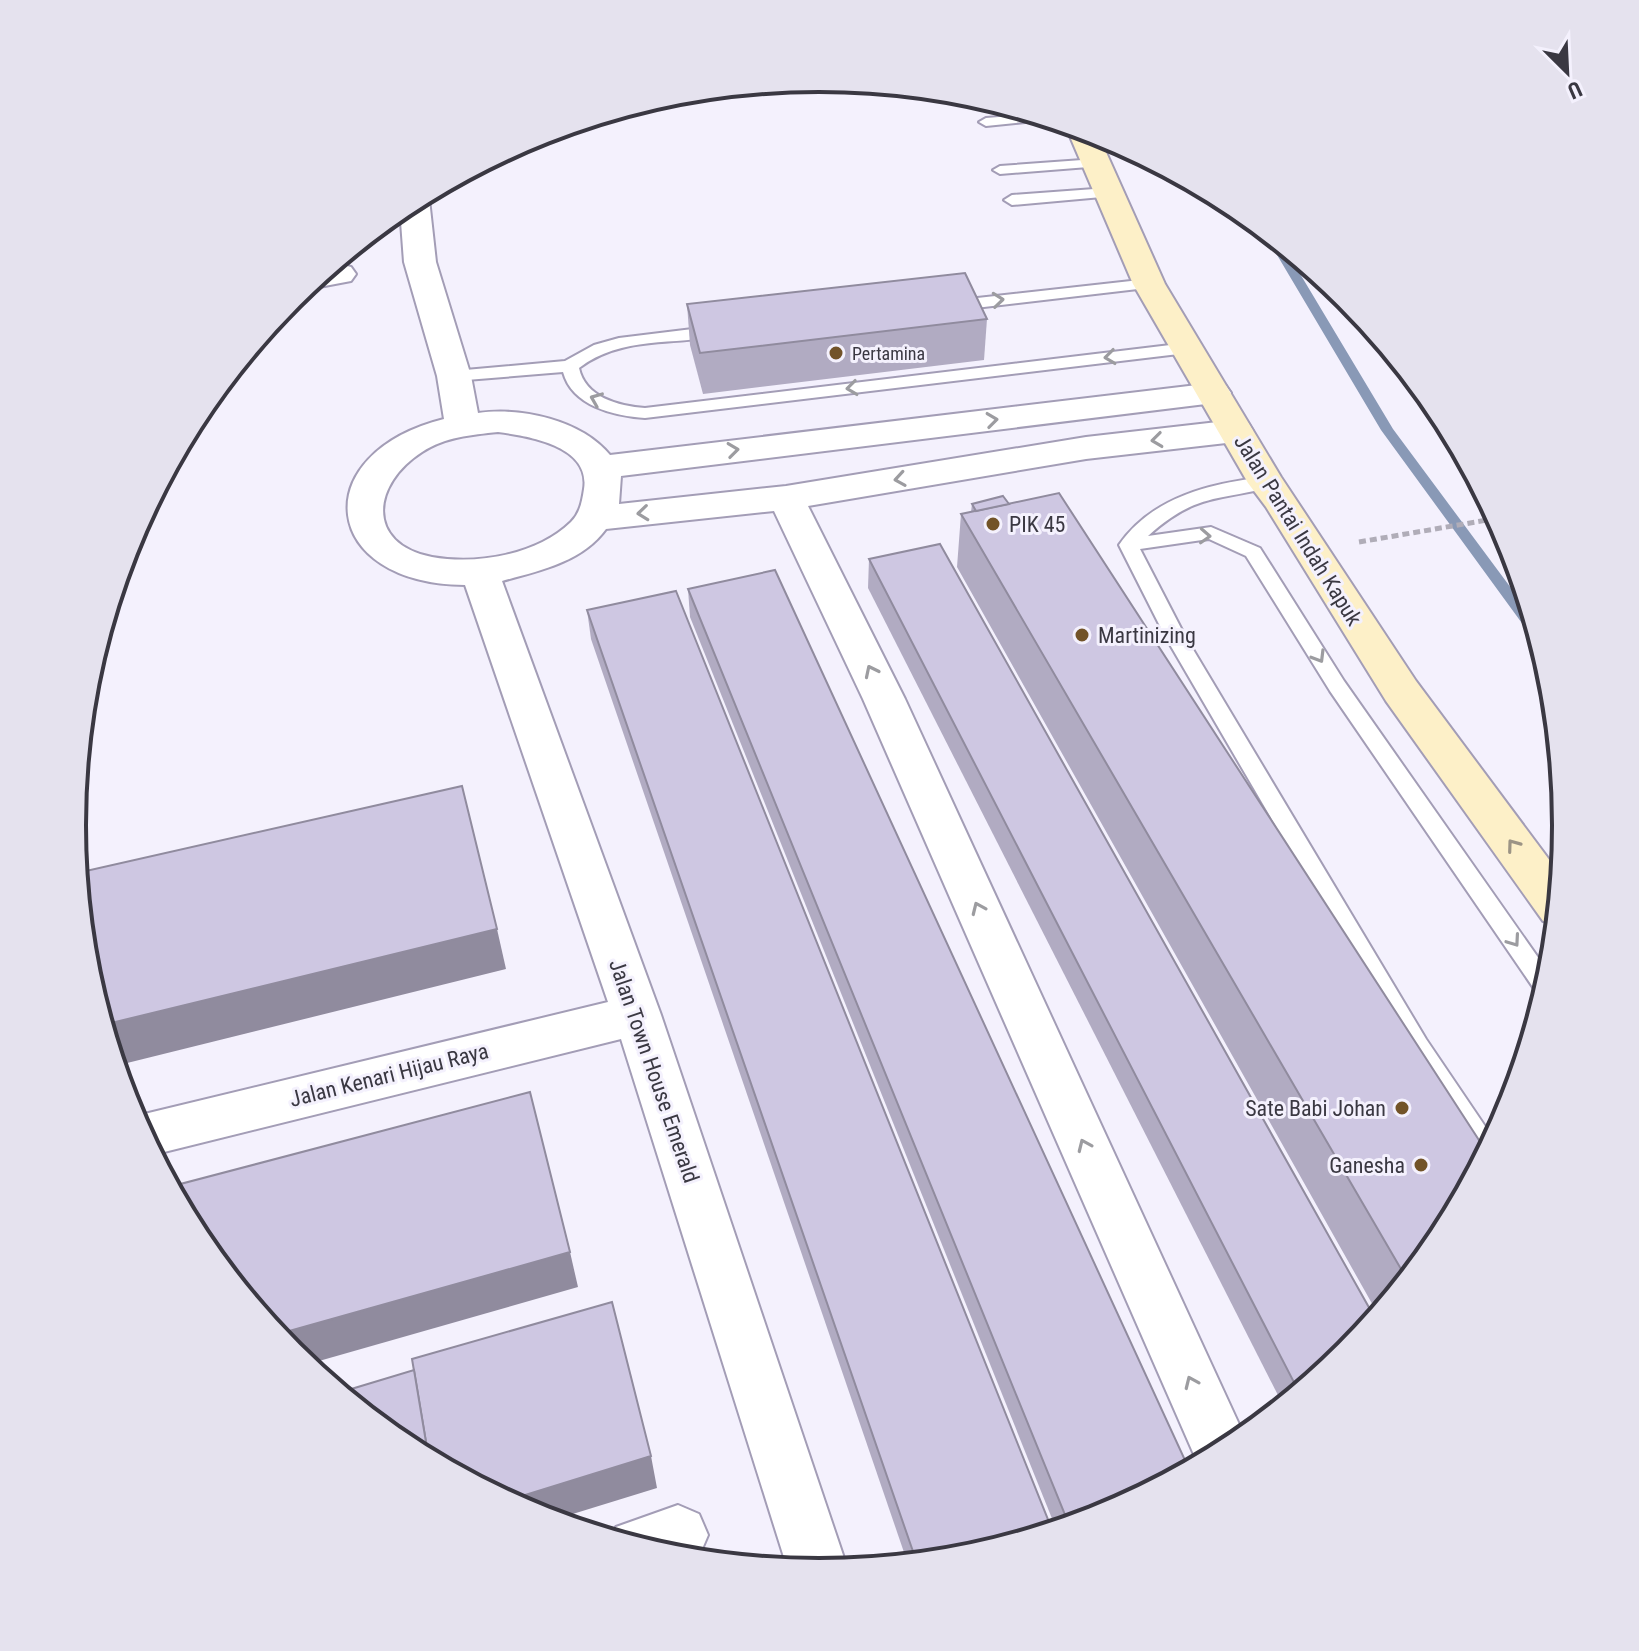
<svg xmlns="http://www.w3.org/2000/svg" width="1639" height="1651" font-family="'Roboto Condensed',sans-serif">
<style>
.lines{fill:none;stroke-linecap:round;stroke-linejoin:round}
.stream{fill:#8999b6;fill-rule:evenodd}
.service-casing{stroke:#a39db6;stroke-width:4}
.minor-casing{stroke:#a39db6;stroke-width:4}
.secondary-casing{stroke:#a39db6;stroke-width:4}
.path{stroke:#b0adb8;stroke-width:5;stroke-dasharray:7 4;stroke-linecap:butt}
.service{fill:#fff;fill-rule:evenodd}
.minor{fill:#fff;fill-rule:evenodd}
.secondary{fill:#fdf0c8;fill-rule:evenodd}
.wall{fill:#b1abc2}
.shaded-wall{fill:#908b9e}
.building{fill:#cec7e2;stroke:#908b9e;stroke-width:2}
.oneway{stroke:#9c9ca0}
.oneway2{stroke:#9c9485}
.poi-dot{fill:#725328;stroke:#f4f1fd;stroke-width:3}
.labels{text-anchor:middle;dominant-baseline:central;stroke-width:6;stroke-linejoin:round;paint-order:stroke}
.far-poi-label{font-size:18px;fill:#3a3842;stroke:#f4f1fd;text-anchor:start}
.poi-label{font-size:22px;fill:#3a3842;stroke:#f4f1fd;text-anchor:start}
.street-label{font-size:22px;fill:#3a3842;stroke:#f4f1fd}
.rim{fill:none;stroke:#3a3842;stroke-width:4}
</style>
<rect width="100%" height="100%" fill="#f4f1fd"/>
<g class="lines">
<polygon class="stream" points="1267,230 1281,242 1393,429 1534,619 1541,642 1535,641 1381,430 1264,233"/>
<defs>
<g id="service">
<polygon points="1035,114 1053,119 986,126 979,122 986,118"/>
<polygon points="1096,159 1103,163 1101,166 1000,174 993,170 1000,166"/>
<polygon points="1108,188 1113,190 1113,196 1012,205 1004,200 1012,195"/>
<polygon points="1149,279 1155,281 1155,287 950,311 942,306 950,301"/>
<path d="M717 326 723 327 725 331 723 335C674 346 622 335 579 368 585 397 618 406 645 408L1187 343 1195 348 1187 353 645 418C614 416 572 406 563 372L454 381 445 376 454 371 565 361 594 345 619 338Z"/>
<path d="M1266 477 1272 479 1275 483 1272 487C1217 501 1196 493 1148 536L1211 527 1260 548 1344 681 1551 976 1545 998 1539 996 1330 691 1246 556 1209 539 1140 549 1185 636 1426 1039 1495 1141 1483 1162 1479 1160 1408 1053 1165 636 1119 545C1152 497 1211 483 1266 477Z"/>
</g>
<g id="minor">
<path d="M425 193 429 199 436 262 471 376 478 413C522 407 581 420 610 455L1214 383 1226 386 1231 393 1226 400 1214 403 621 476 619 504 786 486 1086 437 1235 420 1248 423 1253 431 1248 439 1235 442 1086 459 808 506 905 699 1243 1433 1246 1438 1199 1466 863 699 774 511 606 529C582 562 539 571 502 581L661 1015 848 1570 819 1573 788 1570 621 1039 152 1155 132 1117 608 1002 465 585C320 584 305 454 444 419L437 376 404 262 400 208ZM498 432C529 436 591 446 584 489 582 502 580 513 571 522 537 555 477 565 432 557 365 544 372 484 422 452 445 437 471 435 498 432Z"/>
<polygon points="340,264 351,267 356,274 351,281 314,288 305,285 328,266"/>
<path d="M678 1505 699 1514 708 1535 699 1556C673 1567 636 1547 611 1540L616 1527Z"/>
</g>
<polygon id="secondary" points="1068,124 1097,132 1165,284 1281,477 1416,681 1562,877 1557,925 1543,921 1386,701 1266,507 1248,483 1133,284 1066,127"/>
</defs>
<use href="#service" class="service-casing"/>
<use href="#minor" class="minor-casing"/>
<use href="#secondary" class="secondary-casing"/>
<polyline class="path" points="1359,542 1499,518"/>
<use href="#service" class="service"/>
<use href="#minor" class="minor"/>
<use href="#secondary" class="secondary"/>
</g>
<g class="wall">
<polygon points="687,304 987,319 984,360 703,394 690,345"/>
<polygon points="972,504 1441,1241 1379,1316 957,567 961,514 971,512"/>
<polygon points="869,559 1348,1354 1284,1407 868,588"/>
<polygon points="688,589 1105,1516 1057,1531 690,617"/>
<polygon points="587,610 965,1559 908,1564 591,639"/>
</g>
<g class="shaded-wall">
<polygon points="497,929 506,969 115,1066 103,1025"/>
<polygon points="570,1252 578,1287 305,1365 291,1354 275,1335"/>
<polygon points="651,1456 657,1488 550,1521 533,1516 506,1501"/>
</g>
<g class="building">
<polygon points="965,273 987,319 700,353 687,304"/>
<polygon points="1059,493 1488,1154 1441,1241 1408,1281 961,514"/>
<polygon points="1003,496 1009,504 976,511 972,504"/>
<polygon points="940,544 1376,1320 1348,1354 1300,1394 869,559"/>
<polygon points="775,570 1190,1471 1105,1516 1070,1527 688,589"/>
<polygon points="676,591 1053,1532 965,1559 917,1563 587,610"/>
<polygon points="462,786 497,929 103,1025 86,971 77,873"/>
<polygon points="530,1092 570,1252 275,1335 198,1240 169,1187"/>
<polygon points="612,1302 651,1456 506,1501 429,1460 412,1359"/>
<polygon points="414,1370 429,1460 404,1447 338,1393"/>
</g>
<defs><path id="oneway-chevron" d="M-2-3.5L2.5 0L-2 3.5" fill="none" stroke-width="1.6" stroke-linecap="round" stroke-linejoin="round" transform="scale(2)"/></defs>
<g class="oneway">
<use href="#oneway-chevron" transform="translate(998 300) rotate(-6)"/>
<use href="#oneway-chevron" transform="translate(1110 357) rotate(173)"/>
<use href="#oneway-chevron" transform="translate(852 388) rotate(173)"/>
<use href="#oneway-chevron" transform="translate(596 399) rotate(-158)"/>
<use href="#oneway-chevron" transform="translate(992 420) rotate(-7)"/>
<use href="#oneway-chevron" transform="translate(1157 440) rotate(173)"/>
<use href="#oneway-chevron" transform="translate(733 450) rotate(-7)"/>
<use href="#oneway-chevron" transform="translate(900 479) rotate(171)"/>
<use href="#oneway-chevron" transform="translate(643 513) rotate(174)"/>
<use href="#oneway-chevron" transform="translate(1205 536) rotate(3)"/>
<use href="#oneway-chevron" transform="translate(1319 657) rotate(59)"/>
<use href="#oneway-chevron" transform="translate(871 671) rotate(-116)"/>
<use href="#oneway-chevron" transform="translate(978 908) rotate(-114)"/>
<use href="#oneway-chevron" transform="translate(1514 941) rotate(55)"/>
<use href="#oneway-chevron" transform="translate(1084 1145) rotate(-114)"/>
<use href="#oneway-chevron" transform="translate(1191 1382) rotate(-114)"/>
</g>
<use class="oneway2" href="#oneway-chevron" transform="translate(1513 845) rotate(-126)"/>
<g class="poi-dot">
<circle cx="836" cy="353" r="8"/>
<circle cx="993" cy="524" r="8"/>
<circle cx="1082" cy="635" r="8"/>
<circle cx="1402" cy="1108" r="8"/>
<circle cx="1421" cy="1165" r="8"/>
</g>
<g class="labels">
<g class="far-poi-label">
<text x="852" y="353">Pertamina</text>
</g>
<g class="poi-label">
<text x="1009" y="524">PIK 45</text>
<text x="1098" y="635">Martinizing</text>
<text x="1386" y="1108" text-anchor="end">Sate Babi Johan</text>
<text x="1405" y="1165" text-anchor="end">Ganesha</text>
</g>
<g class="street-label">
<text transform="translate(1298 530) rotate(58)">Jalan Pantai Indah Kapuk</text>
<text transform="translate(654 1071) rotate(71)">Jalan Town House Emerald</text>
<text transform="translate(389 1075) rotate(-14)">Jalan Kenari Hijau Raya</text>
</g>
</g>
<path d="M0 0H1639V1651H0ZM86 825a733 733 0 1 1 1466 0a733 733 0 1 1-1466 0Z" fill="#e5e2ee" fill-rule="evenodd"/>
<path class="rim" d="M86 825a733 733 0 1 1 1466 0a733 733 0 1 1-1466 0Z"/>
<g transform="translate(1567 72) rotate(156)" stroke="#f4f1fd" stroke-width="6" paint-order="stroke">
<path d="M0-6L14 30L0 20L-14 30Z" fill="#3a3842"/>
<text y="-12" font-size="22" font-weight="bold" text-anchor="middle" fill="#3a3842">U</text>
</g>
</svg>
